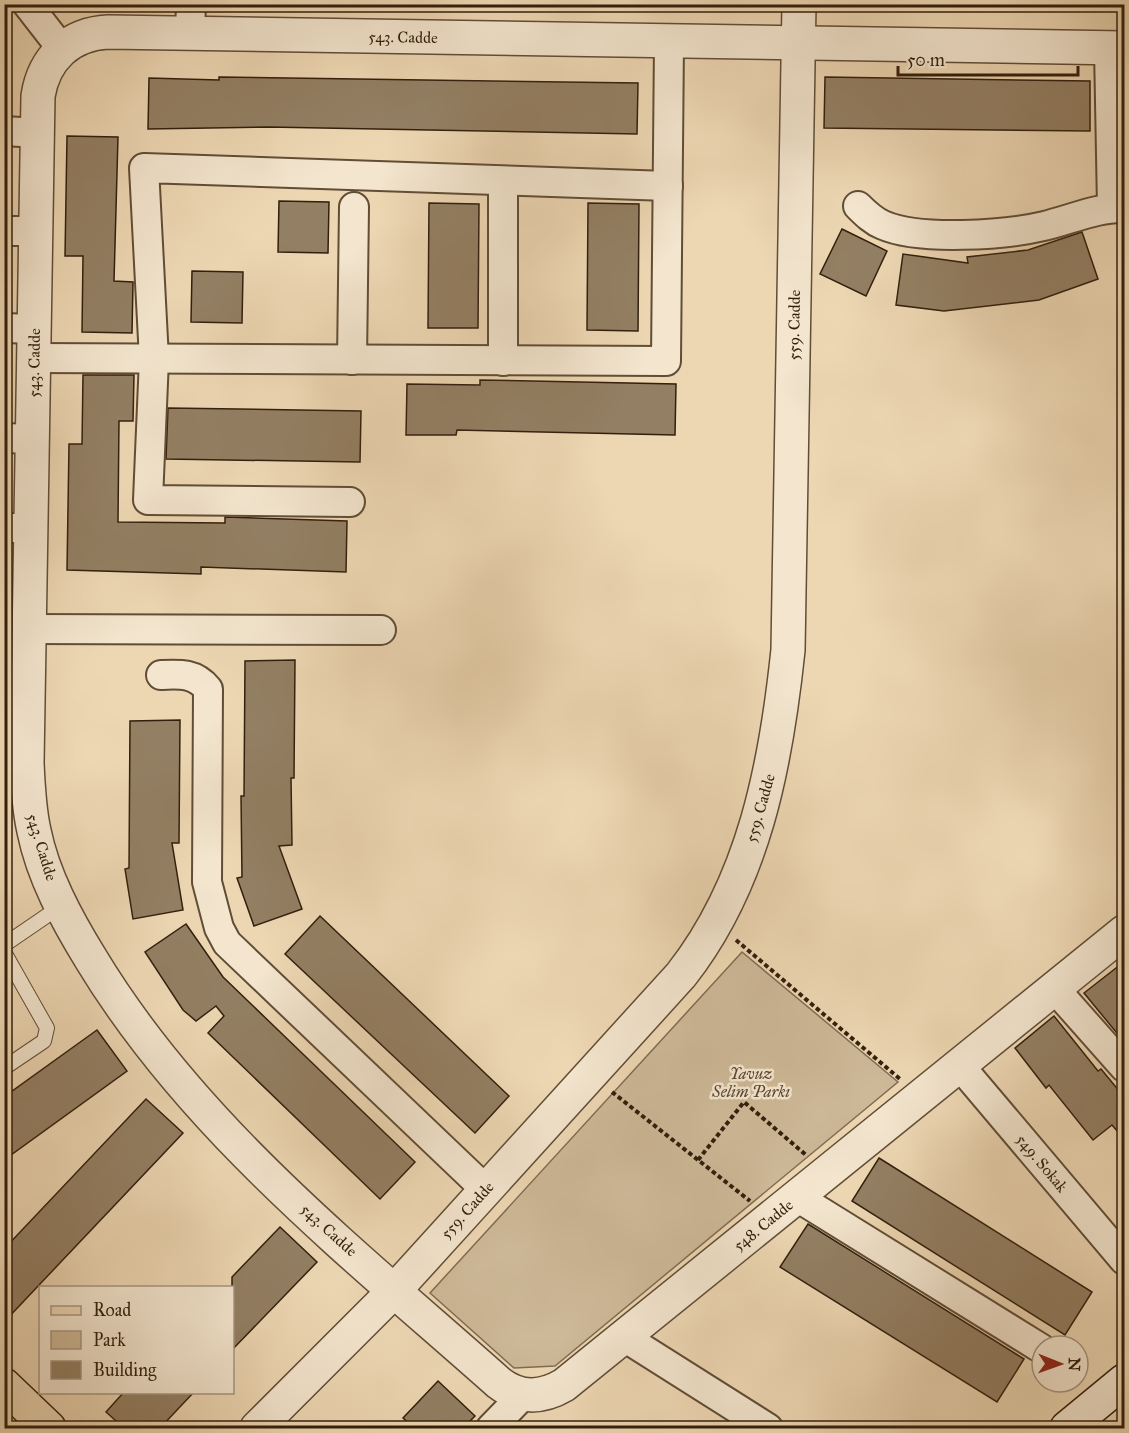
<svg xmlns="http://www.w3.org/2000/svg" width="1129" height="1433" font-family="'IM FELL Great Primer',serif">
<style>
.green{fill:#cdb897;stroke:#806c52;stroke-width:1.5}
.building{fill:#937f63;stroke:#321f0d;stroke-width:1.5}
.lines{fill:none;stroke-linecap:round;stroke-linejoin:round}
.service-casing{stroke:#614d36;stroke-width:16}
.minor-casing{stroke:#614d36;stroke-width:32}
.tertiary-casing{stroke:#614d36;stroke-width:36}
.secondary-casing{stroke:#321f0d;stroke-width:36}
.primary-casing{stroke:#321f0d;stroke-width:36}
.path{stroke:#321f0d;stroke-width:4;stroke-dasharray:4.5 3;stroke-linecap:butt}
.service{stroke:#f3e5ce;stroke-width:14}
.minor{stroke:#f3e5ce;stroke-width:28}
.tertiary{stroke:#f3e5ce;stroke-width:33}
.secondary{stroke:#f3e5ce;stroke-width:33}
.primary{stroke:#edd7b3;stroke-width:33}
.labels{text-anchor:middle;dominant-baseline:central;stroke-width:5;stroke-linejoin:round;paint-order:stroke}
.street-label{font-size:16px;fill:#321f0d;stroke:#f3e5ce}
.park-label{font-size:16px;font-style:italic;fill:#594530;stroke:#f3e5ce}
</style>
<rect width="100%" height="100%" fill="#edd7b3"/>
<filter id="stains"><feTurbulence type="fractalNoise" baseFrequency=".00333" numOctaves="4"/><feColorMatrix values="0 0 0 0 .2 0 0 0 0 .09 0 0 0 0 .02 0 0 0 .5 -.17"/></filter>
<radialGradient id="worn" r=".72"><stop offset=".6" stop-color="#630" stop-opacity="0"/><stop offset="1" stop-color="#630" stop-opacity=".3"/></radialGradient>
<polygon class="green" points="742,952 898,1082 555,1366 514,1368 430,1293"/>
<g class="building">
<polygon points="219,77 638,83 637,134 268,127 148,129 149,78 219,80"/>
<polygon points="825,77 1090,81 1090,131 824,128"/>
<polygon points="67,136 118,137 114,281 133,282 132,333 82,332 83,256 65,256"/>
<polygon points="279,201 329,202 328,253 278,252"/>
<polygon points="429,203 479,204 478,328 428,328"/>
<polygon points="588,203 639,204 638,331 587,330"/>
<polygon points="842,229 887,251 866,296 820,274"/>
<polygon points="1082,232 1098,279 1039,300 944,311 896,305 903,254 968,263 967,257 1028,250"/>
<polygon points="192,271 243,272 242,323 191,322"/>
<polygon points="83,375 134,375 133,421 119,421 118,522 225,523 225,517 347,521 346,572 201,567 201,574 67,570 69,444 82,444"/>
<polygon points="480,380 676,384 675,435 457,430 456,435 406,435 407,384 480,385"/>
<polygon points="168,408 361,411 360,462 166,459"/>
<polygon points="295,660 294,778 291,778 292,845 279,846 302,909 254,926 237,878 242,877 241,796 244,796 245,661"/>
<polygon points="180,720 179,843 172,843 183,910 133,919 125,869 129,868 130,721"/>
<polygon points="320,916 509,1096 475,1133 285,954"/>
<polygon points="186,924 223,977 415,1162 380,1199 208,1033 224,1016 216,1006 196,1021 183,1010 145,952"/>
<polygon points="1125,961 1125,1043 1084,993"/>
<polygon points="1054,1016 1098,1071 1101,1069 1125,1098 1125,1140 1112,1125 1093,1140 1049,1085 1046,1088 1015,1048"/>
<polygon points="97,1030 127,1071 4,1160 4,1097"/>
<polygon points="146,1099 183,1133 4,1322 4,1249"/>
<polygon points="879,1158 1092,1292 1065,1335 852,1201"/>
<polygon points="808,1224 1024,1359 997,1402 780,1267"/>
<polygon points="280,1227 317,1262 232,1350 232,1277"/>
<polygon points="438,1381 475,1416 463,1428 414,1428 403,1418"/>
<polygon points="124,1392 194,1392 160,1428 124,1428 106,1412"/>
</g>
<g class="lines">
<defs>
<g id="service">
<polyline points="4,945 61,906"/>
<polyline points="4,952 47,1028 44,1041 4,1068"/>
</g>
<g id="minor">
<polyline points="27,4 62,49"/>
<polyline points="190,33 191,4"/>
<polyline points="1109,48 1112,207"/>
<polyline points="4,131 38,133"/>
<polyline points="503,181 503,361"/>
<path d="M858 206C866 214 873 221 883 225 919 241 1006 235 1044 226 1070 220 1098 207 1124 208"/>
<polyline points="4,231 36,231"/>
<polyline points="4,328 35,329"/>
<polyline points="34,358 666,361 669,42"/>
<polyline points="352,360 354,207"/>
<polyline points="4,438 33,439"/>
<polyline points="350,502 148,500 154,359 144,168 668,186"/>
<polyline points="4,528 31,528"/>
<polyline points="29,629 381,630"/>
<path d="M161 675C180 674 195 673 208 689L207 882 219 928 227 943 486 1190"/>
<polyline points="4,748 28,749"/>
<polyline points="1055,989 1124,1067"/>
<polyline points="960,1066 1124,1260"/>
<polyline points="797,1197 1042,1349"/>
<polyline points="624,1337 768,1428"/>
<polyline points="491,1428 523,1395"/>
</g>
<g id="tertiary">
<path d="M1124 48 108 32C70 34 44 58 38 96L27 763C28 786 29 809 34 831 43 876 67 920 91 959 193 1128 354 1254 499 1383 520 1399 542 1398 564 1385L1124 932"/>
<path d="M257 1428 395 1290 681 975C754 882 776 765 788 650L799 4"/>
</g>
<polyline id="secondary" points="1067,1428 1124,1381"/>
<polyline id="primary" points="4,1385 49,1428"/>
</defs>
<use href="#service" class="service-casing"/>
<use href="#minor" class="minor-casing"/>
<use href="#tertiary" class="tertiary-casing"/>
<use href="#secondary" class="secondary-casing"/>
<use href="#primary" class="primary-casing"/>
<g class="path">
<polyline points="736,940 900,1079"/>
<polyline points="612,1092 750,1201"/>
<polyline points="698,1160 744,1102 806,1155"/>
</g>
<use href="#service" class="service"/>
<use href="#minor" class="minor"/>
<use href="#tertiary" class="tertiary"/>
<use href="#secondary" class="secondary"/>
<use href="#primary" class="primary"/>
</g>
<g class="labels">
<g class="street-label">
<text transform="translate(403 37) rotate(1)">543. Cadde</text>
<text transform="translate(794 325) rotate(-89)">559. Cadde</text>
<text transform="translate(34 363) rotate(-89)">543. Cadde</text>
<text transform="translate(760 808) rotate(-74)">559. Cadde</text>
<text transform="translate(42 847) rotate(73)">543. Cadde</text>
<text transform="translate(1042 1163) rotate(50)">549. Sokak</text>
<text transform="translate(467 1210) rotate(-48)">559. Cadde</text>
<text transform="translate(763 1225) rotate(-39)">548. Cadde</text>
<text transform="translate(329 1230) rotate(42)">543. Cadde</text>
</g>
<g class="park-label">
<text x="751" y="1073">Yavuz<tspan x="751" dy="18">Selim Parkı</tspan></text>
</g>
</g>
<rect width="1129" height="1433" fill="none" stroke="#edd7b3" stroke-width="24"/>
<rect x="6" y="6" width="1117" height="1421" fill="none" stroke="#321f0d" stroke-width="3"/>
<rect x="12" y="12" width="1105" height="1409" fill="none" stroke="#321f0d" stroke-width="1.5"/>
<rect x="39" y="1286" width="195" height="108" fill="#f3e5ce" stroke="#a69681" stroke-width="1.5"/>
<rect x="51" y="1306" width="30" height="9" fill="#edd7b3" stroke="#a69681" stroke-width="1.5"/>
<text x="93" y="1316" font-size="18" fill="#321f0d">Road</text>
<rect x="51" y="1331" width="30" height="18" fill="#cdb897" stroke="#a69681" stroke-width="1.5"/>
<text x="93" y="1346" font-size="18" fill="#321f0d">Park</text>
<rect x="51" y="1361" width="30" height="18" fill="#937f63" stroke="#a69681" stroke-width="1.5"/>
<text x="93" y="1376" font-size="18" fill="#321f0d">Building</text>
<g transform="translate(1060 1364) rotate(91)"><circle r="28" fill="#f3e5ce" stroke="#a69681" stroke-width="1.5"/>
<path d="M0-4.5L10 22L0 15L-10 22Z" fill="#8f2418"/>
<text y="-9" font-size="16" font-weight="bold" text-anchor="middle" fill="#321f0d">N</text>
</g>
<path d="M898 66v9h180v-9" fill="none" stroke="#321f0d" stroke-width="3"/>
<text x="907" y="66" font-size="18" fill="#321f0d" stroke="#f3e5ce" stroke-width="4.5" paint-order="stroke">50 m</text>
<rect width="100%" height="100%" filter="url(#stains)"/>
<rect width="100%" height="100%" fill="url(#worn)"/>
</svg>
